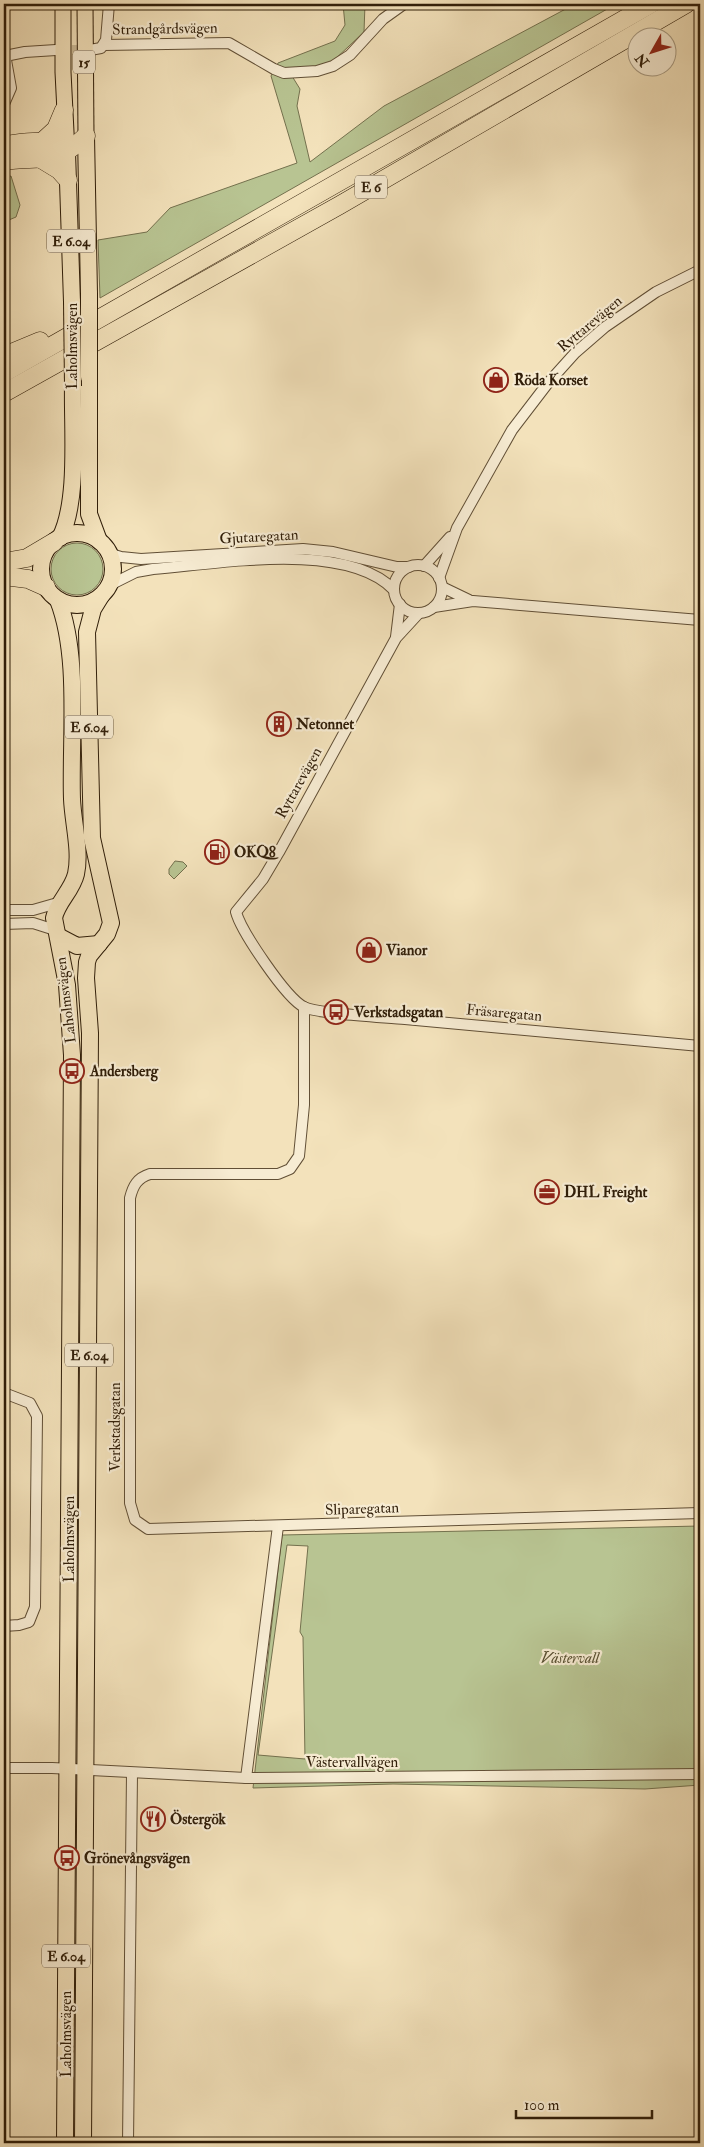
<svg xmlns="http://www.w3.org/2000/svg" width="704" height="2147" font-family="'IM FELL Double Pica',serif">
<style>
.green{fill:#b8c492;stroke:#74714e;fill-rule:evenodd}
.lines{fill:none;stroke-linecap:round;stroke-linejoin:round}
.minor-tunnel{stroke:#ccbb97;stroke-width:10;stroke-dasharray:10 5;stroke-linecap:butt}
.minor-casing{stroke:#614f36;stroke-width:12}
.primary-casing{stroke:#301e09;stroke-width:17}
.trunk-casing{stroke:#301e09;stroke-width:18}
.motorway-casing{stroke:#301e09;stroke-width:19}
.minor{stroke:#f7ecd3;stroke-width:10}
.primary{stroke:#f3e2bb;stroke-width:15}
.trunk{stroke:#f3e2bb;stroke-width:16}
.motorway{stroke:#f3e2bb;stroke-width:18}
.trunk-bridge-casing{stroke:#301e09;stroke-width:18;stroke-linecap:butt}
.trunk-bridge{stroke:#f3e2bb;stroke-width:16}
.labels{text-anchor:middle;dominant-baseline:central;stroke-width:4.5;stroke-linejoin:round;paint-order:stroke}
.shield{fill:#f7ecd3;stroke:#6c5c46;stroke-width:1}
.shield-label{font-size:14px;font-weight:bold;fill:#301e09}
.street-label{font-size:15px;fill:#301e09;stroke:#f7ecd3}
.poi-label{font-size:15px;font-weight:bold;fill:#301e09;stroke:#f7ecd3;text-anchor:start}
.park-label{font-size:15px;font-style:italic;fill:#595032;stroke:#f7ecd3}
</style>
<rect width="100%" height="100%" fill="#f3e2bb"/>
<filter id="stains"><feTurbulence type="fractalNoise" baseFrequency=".004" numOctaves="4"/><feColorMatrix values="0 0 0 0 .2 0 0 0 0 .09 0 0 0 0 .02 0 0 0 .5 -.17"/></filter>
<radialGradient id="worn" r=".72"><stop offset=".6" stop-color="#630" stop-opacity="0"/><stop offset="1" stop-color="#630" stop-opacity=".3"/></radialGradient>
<g class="green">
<polygon points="343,4 365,4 364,32 333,61 314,68 287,68 300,89 297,106 310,162 384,106 575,4 616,4 100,298 98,240 147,232 170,208 297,163 271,76 278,63 335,41 345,25"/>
<polygon points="11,176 20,205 16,217 4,222 4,178"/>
<circle cx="77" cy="569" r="26"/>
<polygon points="175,861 183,862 187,866 174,879 169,874 169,869"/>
<path d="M700 1526V1785L645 1789 393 1784 253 1788 282 1535ZM287 1545 308 1546 300 1632 303 1637 305 1759 258 1755Z"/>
</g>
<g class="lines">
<polyline class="minor-tunnel" points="57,50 90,50"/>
<defs>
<g id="minor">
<polyline points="104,45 229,43 274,69 284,73 317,71 333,66 350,55 383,19 404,4"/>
<polyline points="4,49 11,88 4,104"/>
<polyline points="90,50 101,48 106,40 109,4"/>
<polyline points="5,56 25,52 56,50"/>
<polyline points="108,553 121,557 141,559 303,549 333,552 397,567 409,567"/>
<circle cx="418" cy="589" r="24"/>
<polyline points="424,566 450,537"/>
<polyline points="439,578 457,528 512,430 548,383 575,353 605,327 656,292 700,270"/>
<path d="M108 586 136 572 153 569C218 564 346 540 394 590"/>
<polyline points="442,587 469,600"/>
<polyline points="434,607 473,601 700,620"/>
<path d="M419 613 396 638 279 852 263 879 236 912C241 931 286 998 304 1007 318 1014 385 1017 405 1019 504 1028 602 1037 700 1046"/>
<polyline points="396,637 400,604"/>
<polyline points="4,910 33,910 61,902"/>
<polyline points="4,924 33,923 55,930"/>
<path d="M304 1007V1105L299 1156 290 1169 278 1174H150C137 1178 133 1186 130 1198V1503L135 1520 148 1529 700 1513"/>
<polyline points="4,1393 30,1403 37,1416 35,1607 29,1622 19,1625 4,1626"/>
<polyline points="4,1768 52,1768 246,1778 700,1774"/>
<polyline points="246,1778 278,1526"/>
<polyline points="128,2143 132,1773"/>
</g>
<g id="primary">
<polyline points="63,4 63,72 67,152"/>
<polyline points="85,4 86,136"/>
</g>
<g id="trunk">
<polyline points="86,136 89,294"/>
<polyline points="67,152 72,302"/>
<polyline points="89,377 89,514 99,541"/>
<circle cx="77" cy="569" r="36"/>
<path d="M60 538C79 501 72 429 73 386"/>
<path d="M58 600C80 656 70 737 72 799 73 823 81 851 76 874 72 891 57 902 54 918L67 985 72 1055 65 2143"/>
<polyline points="58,936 77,946 99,944"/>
<polyline points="83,2143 90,1033 86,978 87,962 89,956 107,934 111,923 92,838 87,632 93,609 101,596"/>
</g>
<g id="motorway">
<polyline points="43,141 56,129 64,110"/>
<path d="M4 145C25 143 50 136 67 152"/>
<polyline points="41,159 59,170 68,180"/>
<path d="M4 161C41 156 56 165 86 136"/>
<polyline points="4,356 40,341"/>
<polyline points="4,373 651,4"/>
<polyline points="4,393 340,205 686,4"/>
<polyline points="4,562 27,558 54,542"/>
<polyline points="4,576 28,579 46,587"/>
</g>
</defs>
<use href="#minor" class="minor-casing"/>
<use href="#primary" class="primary-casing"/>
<use href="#trunk" class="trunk-casing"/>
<use href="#motorway" class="motorway-casing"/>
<use href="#minor" class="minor"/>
<use href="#primary" class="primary"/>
<use href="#trunk" class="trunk"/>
<use href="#motorway" class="motorway"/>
<defs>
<g id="trunk-bridge">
<polyline points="72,302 73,386"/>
<polyline points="89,377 89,294"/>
</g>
</defs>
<use href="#trunk-bridge" class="trunk-bridge-casing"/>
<use href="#trunk-bridge" class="trunk-bridge"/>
</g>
<defs>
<symbol id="shop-ring" viewBox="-11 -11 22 22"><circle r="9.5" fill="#f7ecd3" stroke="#8f2418" stroke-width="1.5"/><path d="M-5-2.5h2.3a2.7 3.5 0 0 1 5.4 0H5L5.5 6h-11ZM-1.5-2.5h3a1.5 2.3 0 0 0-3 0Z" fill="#8f2418"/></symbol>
<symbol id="building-ring" viewBox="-11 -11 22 22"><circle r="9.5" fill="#f7ecd3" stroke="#8f2418" stroke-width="1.5"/><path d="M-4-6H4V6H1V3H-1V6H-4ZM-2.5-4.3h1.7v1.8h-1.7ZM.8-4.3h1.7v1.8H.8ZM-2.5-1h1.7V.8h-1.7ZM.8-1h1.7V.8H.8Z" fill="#8f2418"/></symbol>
<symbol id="fuel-ring" viewBox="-11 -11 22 22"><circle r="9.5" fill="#f7ecd3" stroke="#8f2418" stroke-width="1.5"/><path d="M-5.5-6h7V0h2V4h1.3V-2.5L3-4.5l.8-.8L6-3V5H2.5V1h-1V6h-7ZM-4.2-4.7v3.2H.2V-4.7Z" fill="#8f2418"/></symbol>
<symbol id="bus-ring" viewBox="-11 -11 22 22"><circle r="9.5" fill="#f7ecd3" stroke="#8f2418" stroke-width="1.5"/><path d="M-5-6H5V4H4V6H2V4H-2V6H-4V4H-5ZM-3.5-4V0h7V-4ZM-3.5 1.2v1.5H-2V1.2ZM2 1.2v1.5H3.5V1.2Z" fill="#8f2418"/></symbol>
<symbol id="office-ring" viewBox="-11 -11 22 22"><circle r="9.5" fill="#f7ecd3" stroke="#8f2418" stroke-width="1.5"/><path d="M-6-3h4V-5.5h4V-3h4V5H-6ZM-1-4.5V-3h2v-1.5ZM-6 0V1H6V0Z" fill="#8f2418"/></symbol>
<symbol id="restaurant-ring" viewBox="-11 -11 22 22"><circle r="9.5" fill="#f7ecd3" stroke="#8f2418" stroke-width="1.5"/><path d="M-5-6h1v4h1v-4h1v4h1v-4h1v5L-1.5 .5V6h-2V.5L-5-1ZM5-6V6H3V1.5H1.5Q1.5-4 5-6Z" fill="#8f2418"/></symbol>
</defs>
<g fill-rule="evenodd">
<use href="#shop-ring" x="482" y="366" width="28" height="28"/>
<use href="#building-ring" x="265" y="710" width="28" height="28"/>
<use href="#fuel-ring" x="203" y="838" width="28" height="28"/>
<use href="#shop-ring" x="355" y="936" width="28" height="28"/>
<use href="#bus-ring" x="322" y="998" width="28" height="28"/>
<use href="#bus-ring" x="58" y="1057" width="28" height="28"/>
<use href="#office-ring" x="533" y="1178" width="28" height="28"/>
<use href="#restaurant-ring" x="139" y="1805" width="28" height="28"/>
<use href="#bus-ring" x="53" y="1844" width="28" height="28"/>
</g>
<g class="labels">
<g class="shield">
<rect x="73" y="50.5" width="22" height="23" rx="4"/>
<rect x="355" y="175.5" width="32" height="23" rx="4"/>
<rect x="47" y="229.5" width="48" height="23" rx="4"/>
<rect x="65" y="715.5" width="48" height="23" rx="4"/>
<rect x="65" y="1343.5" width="48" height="23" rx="4"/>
<rect x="42" y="1944.5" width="48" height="23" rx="4"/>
</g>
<g class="shield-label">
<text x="84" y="62">15</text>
<text x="371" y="187">E 6</text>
<text x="71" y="241">E 6.04</text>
<text x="89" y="727">E 6.04</text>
<text x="89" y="1355">E 6.04</text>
<text x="66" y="1956">E 6.04</text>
</g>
<g class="street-label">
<text transform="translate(165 29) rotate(-1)">Strandgårdsvägen</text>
<text transform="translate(590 324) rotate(-40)">Ryttarevägen</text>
<text transform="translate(72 346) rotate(-90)">Laholmsvägen</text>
<text transform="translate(259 537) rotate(-3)">Gjutaregatan</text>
<text transform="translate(299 783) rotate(-61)">Ryttarevägen</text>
<text transform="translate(66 1000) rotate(-97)">Laholmsvägen</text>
<text transform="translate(504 1013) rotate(5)">Fräsaregatan</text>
<text transform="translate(115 1427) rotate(-90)">Verkstadsgatan</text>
<text transform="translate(362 1509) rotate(-2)">Sliparegatan</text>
<text transform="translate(69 1539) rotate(-90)">Laholmsvägen</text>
<text x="352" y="1762">Västervallvägen</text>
<text transform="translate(66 2034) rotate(-90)">Laholmsvägen</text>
</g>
<g class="poi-label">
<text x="514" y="380">Röda Korset</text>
<text x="296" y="724">Netonnet</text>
<text x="234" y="852">OKQ8</text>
<text x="386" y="950">Vianor</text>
<text x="354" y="1012">Verkstadsgatan</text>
<text x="90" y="1071">Andersberg</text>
<text x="564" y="1192">DHL Freight</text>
<text x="170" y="1819">Östergök</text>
<text x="84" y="1858">Grönevångsvägen</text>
</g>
<g class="park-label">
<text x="570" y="1658">Västervall</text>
</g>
</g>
<rect width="704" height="2147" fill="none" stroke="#f3e2bb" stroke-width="20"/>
<rect x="5" y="5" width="694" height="2137" fill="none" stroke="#301e09" stroke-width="2.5"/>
<rect x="10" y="10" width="684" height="2127" fill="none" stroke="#301e09"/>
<g transform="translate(652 52) rotate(231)"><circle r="24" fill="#f7ecd3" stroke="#a79a82"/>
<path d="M0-4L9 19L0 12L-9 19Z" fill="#8f2418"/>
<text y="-8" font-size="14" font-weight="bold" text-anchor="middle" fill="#301e09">N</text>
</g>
<path d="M516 2110v8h136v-8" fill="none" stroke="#301e09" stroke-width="2.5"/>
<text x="524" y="2110" font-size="15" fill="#301e09" stroke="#f7ecd3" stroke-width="4" paint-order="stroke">100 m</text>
<rect width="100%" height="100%" filter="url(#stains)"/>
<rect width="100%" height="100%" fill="url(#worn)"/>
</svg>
